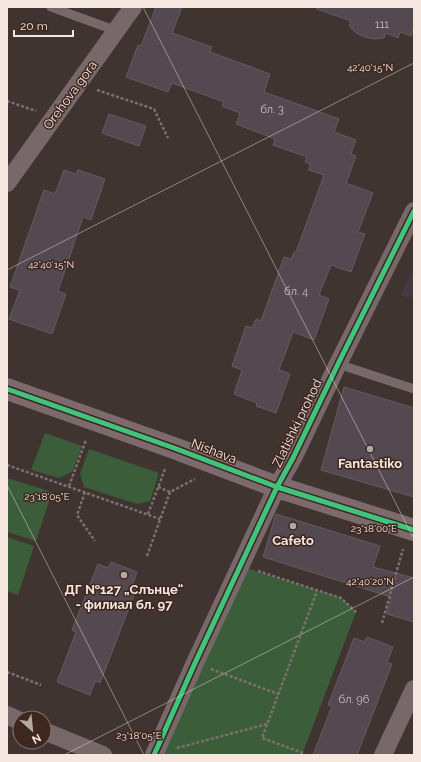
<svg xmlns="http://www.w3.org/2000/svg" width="421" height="762" font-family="Raleway,sans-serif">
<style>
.education{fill:#453946}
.green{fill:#3c5d3a}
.building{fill:#544951;stroke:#645c5f}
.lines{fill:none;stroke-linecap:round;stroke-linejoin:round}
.path{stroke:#7d7071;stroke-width:2.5;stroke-dasharray:3 2;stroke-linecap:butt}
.lane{stroke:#78686a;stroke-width:9}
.street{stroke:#78686a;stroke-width:18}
.secondary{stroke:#7c6a6c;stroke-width:22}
.cycleway-casing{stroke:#3d271f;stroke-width:8}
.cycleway{stroke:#40c37c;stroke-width:5}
.ticks{fill:none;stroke:#f5e6e0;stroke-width:1;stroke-opacity:0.45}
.poi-dot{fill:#b6a8a2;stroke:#3d271f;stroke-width:1.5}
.labels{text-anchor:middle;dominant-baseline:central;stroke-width:3;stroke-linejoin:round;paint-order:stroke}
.number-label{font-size:11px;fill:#cdbfbc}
.street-label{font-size:13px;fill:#f5e6e0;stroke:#3d271f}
.poi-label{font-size:13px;font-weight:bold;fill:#f5e6e0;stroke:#3d271f}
.ticks-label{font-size:10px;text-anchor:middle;fill:#f5e6e0;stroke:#3d271f;stroke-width:3;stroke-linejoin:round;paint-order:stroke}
</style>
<rect width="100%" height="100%" fill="#403430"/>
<polygon class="education" points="414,267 414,299 401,295"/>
<g class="green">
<polygon points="45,433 82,446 72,472 59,478 31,470"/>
<polygon points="89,449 159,473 150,501 137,504 84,487 80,474"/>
<polygon points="7,478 52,492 36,541 7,532"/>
<polygon points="7,537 34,546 18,595 7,591"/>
<polygon points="240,566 341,598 356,612 302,755 154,755"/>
</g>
<g class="building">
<polygon points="156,7 182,7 172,33 212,47 210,52 270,74 264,92 339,119 334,132 356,140 351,154 356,156 346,183 373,193 358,232 365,234 351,272 331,265 319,295 329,299 314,340 293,332 279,370 290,374 276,413 256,406 257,403 234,394 242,370 232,366 246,326 252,328 256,319 261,321 284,257 291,259 294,252 296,252 324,175 309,170 310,164 305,162 307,157 273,145 275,139 236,124 240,113 222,106 224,102 172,83 168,92 126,77 138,45 141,46"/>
<polygon points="317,7 414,7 414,27 411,36 400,32 398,38 386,33 384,38 374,39 365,37 356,33 349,26 351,21 317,9"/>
<polygon points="109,114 146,126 139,146 102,133"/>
<polygon points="64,170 76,174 78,170 105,179 91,220 83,217 58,291 66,294 52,334 9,319 20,290 10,287 44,190 55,194"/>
<polygon points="344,387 414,408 414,497 321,470"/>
<polygon points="276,514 380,546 373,567 414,578 414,622 387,614 391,597 263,557"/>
<polygon points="111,562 137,572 131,588 136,590 100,683 95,681 90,695 57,682 76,632 72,630 98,564 108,568"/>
<polygon points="367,637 393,647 387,662 392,664 357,755 313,755 332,706 328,705 354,638 365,642"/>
</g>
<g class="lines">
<g class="path">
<polyline points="97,90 154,109 168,138"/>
<polyline points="7,101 36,111"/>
<polyline points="7,465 160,519"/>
<polyline points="69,486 86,440"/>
<polyline points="158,487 170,492"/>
<polyline points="85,492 77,515 95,541"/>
<polyline points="148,514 165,469"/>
<polyline points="147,556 170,492 195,479"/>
<polyline points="258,571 341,598 356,612"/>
<polyline points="382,623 403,549"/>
<polyline points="211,669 278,694"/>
<polyline points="7,672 41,685"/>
<polyline points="177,748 267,724"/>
<polyline points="303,753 262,738 317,591"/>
</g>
<g class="lane">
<polyline points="51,7 117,31"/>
<polyline points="338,364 414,389"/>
</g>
<g class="street">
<polyline points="7,183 133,7"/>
<polyline points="7,715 20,721"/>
<polyline points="44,731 103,755"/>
<polyline points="154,755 195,663 277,487 293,458 338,364 414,211"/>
<polyline points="383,755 414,689"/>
</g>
<polyline class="secondary" points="7,389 174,448 277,487 414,530"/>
<defs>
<g id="cycleway">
<polyline points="7,389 174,448 277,487 414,530"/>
<polyline points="154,755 195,663 277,487 293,458 338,364 414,211"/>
</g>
</defs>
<use href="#cycleway" class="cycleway-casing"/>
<use href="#cycleway" class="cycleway"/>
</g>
<path class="ticks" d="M143 7 414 539M7 270 414 63M7 485 144 755M64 755 414 577"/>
<g class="poi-dot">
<circle cx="370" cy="449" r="4"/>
<circle cx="293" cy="526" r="4"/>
<circle cx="124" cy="575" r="4"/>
</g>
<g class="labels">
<g class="number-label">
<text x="382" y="24">111</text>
<text x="272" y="109">бл. 3</text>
<text x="296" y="291">бл. 4</text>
<text x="354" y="699">бл. 96</text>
</g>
<g class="street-label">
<text transform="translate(70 95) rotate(-54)">Orehova gora</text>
<text transform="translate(297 423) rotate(-64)">Zlatishki prohod</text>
<text transform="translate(214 451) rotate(21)">Nishava</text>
</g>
<g class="poi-label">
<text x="370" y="463">Fantastiko</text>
<text x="293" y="540">Cafeto</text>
<text x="124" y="589">ДГ №127 „Слънце“<tspan x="124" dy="15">- филиал бл. 97</tspan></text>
</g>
</g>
<g class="ticks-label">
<text x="370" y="71">42°40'15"N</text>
<text x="51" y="268">42°40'15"N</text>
<text x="47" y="500">23°18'05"E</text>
<text x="374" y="532">23°18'00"E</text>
<text x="370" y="585">42°40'20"N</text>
<text x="139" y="739">23°18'05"E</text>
</g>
<rect width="421" height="762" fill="none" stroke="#f5e6e0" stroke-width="16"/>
<g transform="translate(32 730) rotate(153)"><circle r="19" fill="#3d271f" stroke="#87736c"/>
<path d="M0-3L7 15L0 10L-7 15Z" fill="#b6a8a2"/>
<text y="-6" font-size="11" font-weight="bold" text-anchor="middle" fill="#f5e6e0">N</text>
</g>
<path d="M14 30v6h59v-6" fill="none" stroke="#f5e6e0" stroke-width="2"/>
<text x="20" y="30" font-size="12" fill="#f5e6e0" stroke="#3d271f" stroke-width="3" paint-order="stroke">20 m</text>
</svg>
